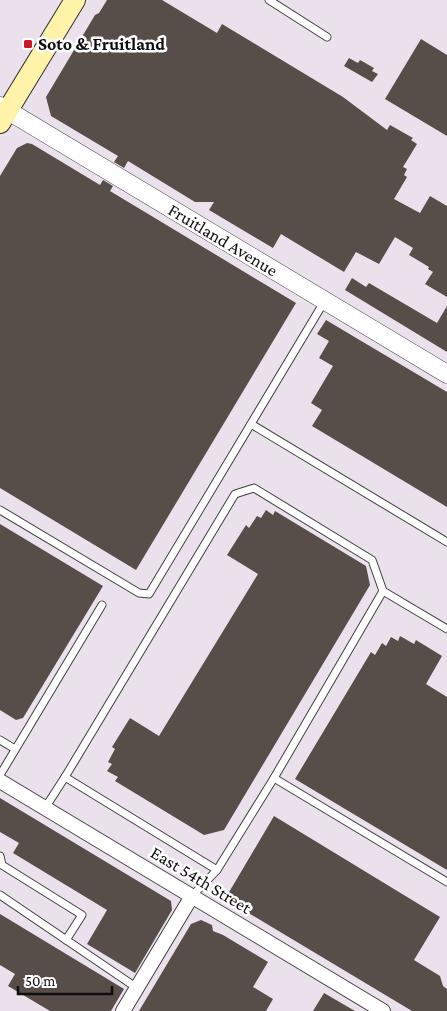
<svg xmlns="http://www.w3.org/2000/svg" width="447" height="1011" font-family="'Crimson Pro',serif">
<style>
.industrial{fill:#ebe1ed}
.building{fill:#574e49}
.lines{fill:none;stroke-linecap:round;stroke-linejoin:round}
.service-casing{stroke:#414141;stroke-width:9}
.minor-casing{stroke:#414141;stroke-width:16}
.tertiary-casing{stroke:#414141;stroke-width:19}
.secondary-casing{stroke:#303030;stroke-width:22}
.service{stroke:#fff;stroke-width:7}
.minor{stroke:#fff;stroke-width:14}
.tertiary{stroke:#fff;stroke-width:18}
.secondary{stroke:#fff2a9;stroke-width:20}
.poi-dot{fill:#cb1829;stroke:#fff;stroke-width:2}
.labels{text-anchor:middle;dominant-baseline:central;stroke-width:5;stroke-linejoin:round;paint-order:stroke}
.poi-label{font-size:18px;font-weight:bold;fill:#0e0e0e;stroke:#fff;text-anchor:start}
.street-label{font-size:18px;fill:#0e0e0e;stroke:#fff}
</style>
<rect width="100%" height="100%" fill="#fffbee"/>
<rect class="industrial" x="0" y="0" width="447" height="1011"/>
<g class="building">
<polygon points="107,0 162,0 217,33 222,24 343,97 387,130 390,125 413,138 411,140 417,144 403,167 407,169 404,175 407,177 394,199 420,213 430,196 447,206 447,297 425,284 433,272 428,269 429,267 409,255 413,248 395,237 379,264 356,252 344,272 281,234 273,248 209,210 214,202 195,202 128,161 124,168 114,162 118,156 51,116 46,97 95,15 99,13"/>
<polygon points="421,39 447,55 447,136 385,99"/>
<polygon points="349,58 358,63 360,60 374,68 372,71 378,74 372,82 344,66"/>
<polygon points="27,143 32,144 100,185 103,180 113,186 110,191 296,303 136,570 0,488 0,176 17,148"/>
<polygon points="352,278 366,287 369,283 437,323 447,306 447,352 345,290"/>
<polygon points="326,320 447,392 447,507 312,426 322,410 311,403 333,366 319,358 329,341 317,334"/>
<polygon points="266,510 273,515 275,511 366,566 370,585 224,830 204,835 115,781 118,777 107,771 112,764 108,762 115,749 112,747 130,718 159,736 258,574 227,555 246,525 249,528 257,516 261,518"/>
<polygon points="0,524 103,586 23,718 16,720 0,710"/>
<polygon points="400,636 414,644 416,640 442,656 426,684 447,697 447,870 295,779 371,652 375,655 382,643 386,646 391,637 398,641"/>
<polygon points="0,798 171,901 172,910 135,973 87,944 107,910 13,853 19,843 0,832"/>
<polygon points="274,816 440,917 414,960 440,976 443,986 447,989 447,1011 412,1011 225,899"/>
<polygon points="0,914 124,989 111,1011 50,1011 8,986 15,974 0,965"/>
<polygon points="201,920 212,925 213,931 223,935 268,962 253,987 273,999 266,1011 139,1011 191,924"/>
<polygon points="324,993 355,1011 313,1011"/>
</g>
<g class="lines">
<defs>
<g id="service">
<polyline points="269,0 327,37"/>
<polyline points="251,424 447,542"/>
<polyline points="0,510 139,593 149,594 324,302"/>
<polyline points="0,740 15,749"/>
<polyline points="0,775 102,605"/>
<polyline points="65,777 235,494 254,488 372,560 383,591 447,629"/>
<polyline points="274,778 447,882"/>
<polyline points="45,808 65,777 217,870"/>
<polyline points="0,856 2,865 82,915 66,940"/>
<polyline points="0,895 137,988"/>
<polyline points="192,896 217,870 274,778 383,591"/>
</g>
<g id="minor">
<polyline points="0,781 383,1011"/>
<polyline points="123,1011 192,896"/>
</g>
<polyline id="tertiary" points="0,106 447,374"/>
<polyline id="secondary" points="0,123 75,0"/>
</defs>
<use href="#service" class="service-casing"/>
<use href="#minor" class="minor-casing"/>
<use href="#tertiary" class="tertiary-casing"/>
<use href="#secondary" class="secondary-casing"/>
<use href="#service" class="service"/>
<use href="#minor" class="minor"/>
<use href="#tertiary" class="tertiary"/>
<use href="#secondary" class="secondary"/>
</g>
<rect class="poi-dot" x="23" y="39" width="10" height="10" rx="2.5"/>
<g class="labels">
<g class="poi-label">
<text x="38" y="44">Soto &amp; Fruitland</text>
</g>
<g class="street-label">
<text transform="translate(223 240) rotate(31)">Fruitland Avenue</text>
<text transform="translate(201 880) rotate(31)">East 54th Street</text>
</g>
</g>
<path d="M18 986v8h94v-8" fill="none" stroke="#0e0e0e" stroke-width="2.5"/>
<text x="25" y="986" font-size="15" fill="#0e0e0e" stroke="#ffffff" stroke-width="4" paint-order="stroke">50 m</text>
</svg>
